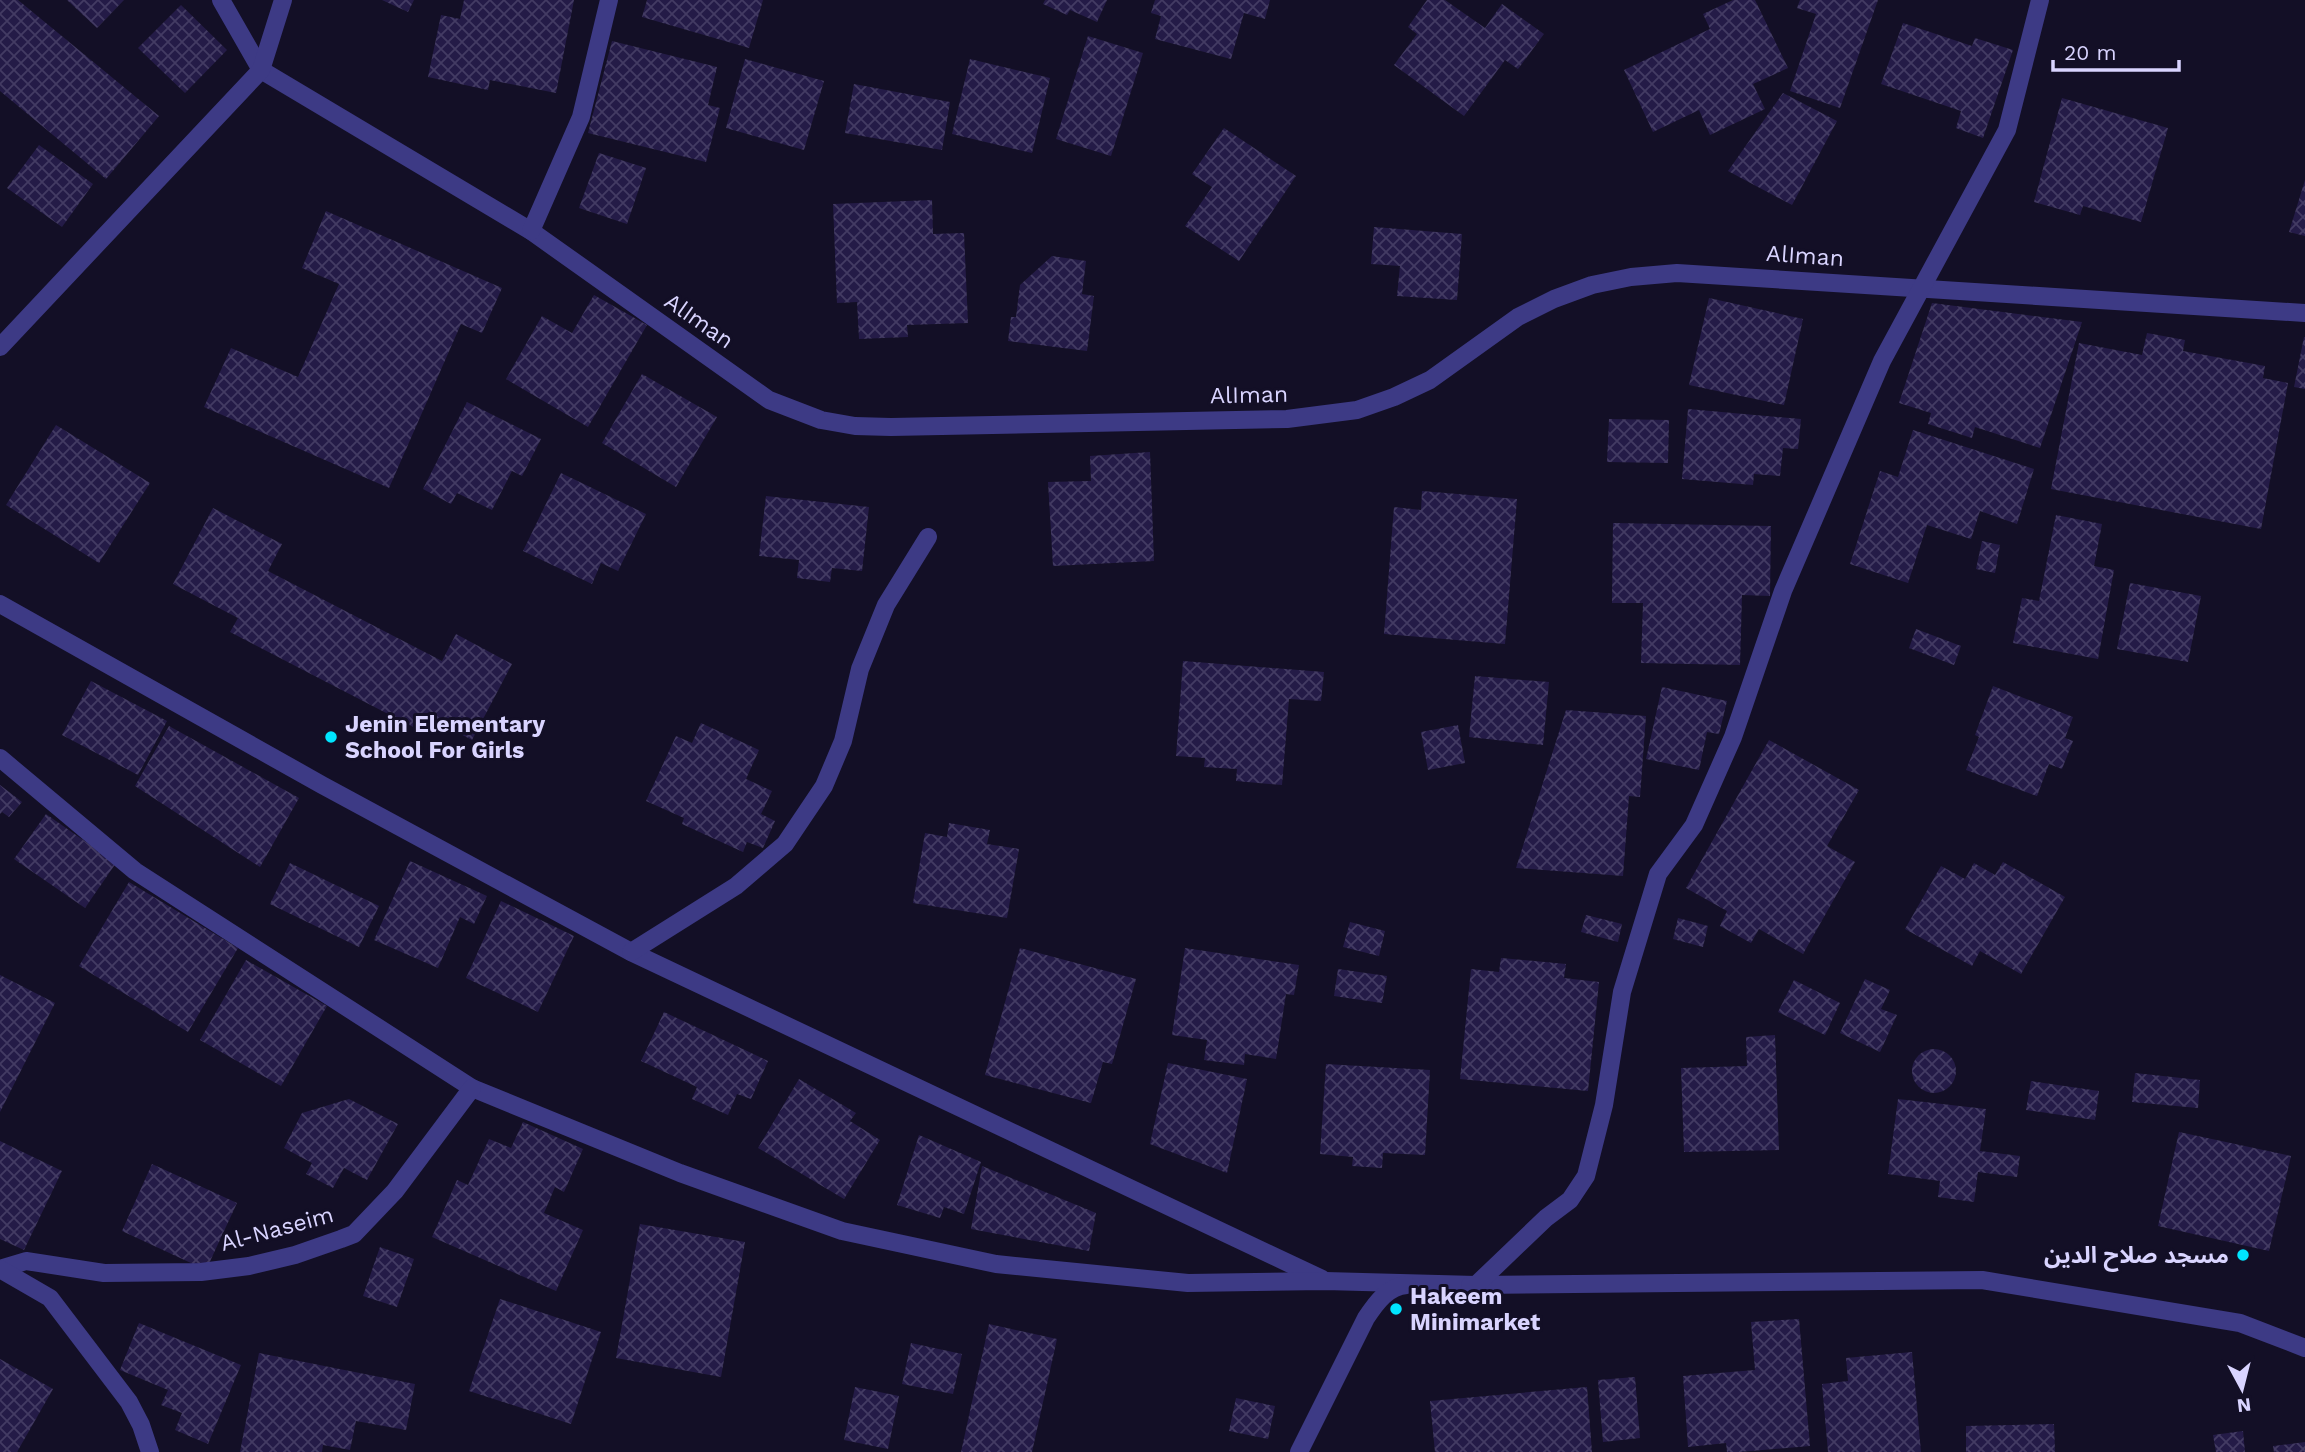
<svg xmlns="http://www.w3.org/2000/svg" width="2305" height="1452" font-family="'Work Sans','Noto Sans Arabic',sans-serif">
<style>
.building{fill:url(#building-cross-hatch)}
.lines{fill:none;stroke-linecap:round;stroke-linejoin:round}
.street{stroke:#3d3a85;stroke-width:18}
.poi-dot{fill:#00e5ff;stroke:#130f26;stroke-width:2.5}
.labels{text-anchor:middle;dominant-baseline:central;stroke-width:6;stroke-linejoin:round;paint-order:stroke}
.street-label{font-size:23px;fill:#d9d4ff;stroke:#130f26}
.poi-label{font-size:23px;font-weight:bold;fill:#d9d4ff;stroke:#130f26;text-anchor:start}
</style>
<defs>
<pattern id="building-cross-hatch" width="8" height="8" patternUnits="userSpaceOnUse" patternTransform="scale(1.75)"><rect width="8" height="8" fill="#241b47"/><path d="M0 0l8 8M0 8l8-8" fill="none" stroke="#433b63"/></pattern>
</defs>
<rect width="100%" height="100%" fill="#130f26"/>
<g class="building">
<polygon points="0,0 18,0 159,116 106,179 0,91"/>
<polygon points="67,0 124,0 97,28"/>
<polygon points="382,0 414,0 408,12"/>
<polygon points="464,0 574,0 556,93 490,80 488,90 428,77 441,15 460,19"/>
<polygon points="647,0 763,0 749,48 642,17"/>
<polygon points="1045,0 1107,0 1097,22 1070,10 1067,15 1043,4"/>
<polygon points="1155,0 1270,0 1265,19 1244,13 1231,59 1155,39 1161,16 1151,13"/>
<polygon points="1427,0 1445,0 1485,28 1502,4 1544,34 1518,69 1505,60 1464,116 1394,65 1417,34 1408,27"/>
<polygon points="1733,0 1755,0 1788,68 1753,84 1765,109 1710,135 1699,110 1653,132 1624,70 1710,29 1703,14"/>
<polygon points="1800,0 1878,0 1840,108 1790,91 1816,14 1797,8"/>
<polygon points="181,5 227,50 185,93 138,48"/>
<polygon points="1903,23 1972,46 1975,38 2013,50 1983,138 1956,128 1961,111 1881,84"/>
<polygon points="1088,36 1143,53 1111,156 1056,139"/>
<polygon points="612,41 717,67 708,105 720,108 706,162 588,133"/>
<polygon points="745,59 824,81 804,150 726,128"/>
<polygon points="970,59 1050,78 1032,153 952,134"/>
<polygon points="854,84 950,102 942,150 845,133"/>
<polygon points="1783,93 1837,121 1792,205 1728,171"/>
<polygon points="2062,98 2168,128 2141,222 2083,206 2080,215 2034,202"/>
<polygon points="1224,128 1296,176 1239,261 1185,226 1212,187 1192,174"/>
<polygon points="39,145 93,184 62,227 7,188"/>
<polygon points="599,153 646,168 627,224 579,208"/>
<polygon points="2305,180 2305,236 2289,232"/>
<polygon points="932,200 933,234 964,233 968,323 907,325 908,337 859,339 857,302 837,303 833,204"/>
<polygon points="326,211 502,288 482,333 461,324 389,488 204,407 231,348 298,377 339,284 302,268"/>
<polygon points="1374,227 1462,234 1457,300 1397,296 1400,266 1371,264"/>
<polygon points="1052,256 1086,261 1082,294 1094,296 1087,351 1008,341 1011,317 1016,317 1020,285"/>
<polygon points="594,295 647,325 588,427 506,379 542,316 572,333"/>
<polygon points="1709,298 1803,319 1784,405 1689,385"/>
<polygon points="1932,303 2082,322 2040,448 1975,427 1972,438 1928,424 1931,413 1899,403"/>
<polygon points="2147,333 2185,340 2183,351 2265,366 2263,378 2288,383 2261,529 2051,489 2079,343 2142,355"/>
<polygon points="2304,337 2305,337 2305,389 2294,387"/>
<polygon points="642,374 717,417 676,487 602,443"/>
<polygon points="467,402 541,439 522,476 512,471 492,510 457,493 451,504 423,489"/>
<polygon points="1688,409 1801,419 1798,449 1783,448 1780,476 1754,474 1753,485 1682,479"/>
<polygon points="1609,419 1669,420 1668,463 1607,462"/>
<polygon points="56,425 150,483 99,563 6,505"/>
<polygon points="1913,430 2034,469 2017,524 1980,511 1971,539 1927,525 1908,583 1850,564 1880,471 1898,477"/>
<polygon points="1150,452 1154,561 1053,566 1048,482 1091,481 1090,456"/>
<polygon points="561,473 646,514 618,571 601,563 592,584 523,551"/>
<polygon points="1422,491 1517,499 1505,644 1384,634 1394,507 1421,510"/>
<polygon points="766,496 869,507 862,571 832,568 830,582 797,578 799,560 759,556"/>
<polygon points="213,508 282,544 268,571 442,661 456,634 512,664 472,740 422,714 415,728 230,632 238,618 173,584"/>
<polygon points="2056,515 2102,524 2094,566 2114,570 2098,659 2013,643 2022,598 2039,601"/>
<polygon points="1613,523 1771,526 1770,596 1742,595 1740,665 1641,663 1643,603 1612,603"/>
<polygon points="1982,541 2000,545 1995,573 1976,569"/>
<polygon points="2130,583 2201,596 2188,662 2117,649"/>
<polygon points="1916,629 1961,646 1954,665 1909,648"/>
<polygon points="1183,661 1324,672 1321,701 1289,699 1282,785 1236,781 1237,769 1204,767 1205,758 1176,756"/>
<polygon points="1475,676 1549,682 1543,745 1469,737"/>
<polygon points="91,681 167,721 138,775 62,735"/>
<polygon points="1993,686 2073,717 2065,738 2073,741 2062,769 2049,764 2037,796 1966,770 1979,737 1975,735"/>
<polygon points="1662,687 1727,701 1719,734 1707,732 1699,770 1646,759"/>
<polygon points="1566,710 1646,716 1640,797 1629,796 1623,876 1516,868"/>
<polygon points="701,723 759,750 746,779 772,791 761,814 775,821 763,848 747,842 743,852 682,824 684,818 646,801 676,736 692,743"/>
<polygon points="1458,725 1465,763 1428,770 1421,732"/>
<polygon points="169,726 299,798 260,867 135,786"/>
<polygon points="1769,740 1859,790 1827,846 1855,862 1803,954 1759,929 1751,943 1720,926 1727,911 1686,888"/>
<polygon points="0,785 22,802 9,817 2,812 0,814"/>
<polygon points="46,814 116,863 85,908 14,859"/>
<polygon points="949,823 990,830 987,844 1019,849 1007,918 913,903 925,833 947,837"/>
<polygon points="410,861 487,896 474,924 460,917 438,968 374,940"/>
<polygon points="2003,862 2065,897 2021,974 1980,951 1972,966 1905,929 1941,866 1965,879 1974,863 1995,875"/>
<polygon points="290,863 379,906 359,947 270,904"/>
<polygon points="129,882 238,948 188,1032 79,966"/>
<polygon points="501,901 574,936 538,1012 466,978"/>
<polygon points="1586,915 1622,924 1618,942 1581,932"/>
<polygon points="1678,918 1708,926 1703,947 1673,939"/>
<polygon points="1350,922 1385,931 1379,956 1343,947"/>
<polygon points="1020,948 1136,979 1112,1064 1103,1062 1091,1103 985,1075"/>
<polygon points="1185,948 1299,965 1294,995 1286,994 1276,1059 1245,1054 1244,1065 1204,1060 1207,1040 1172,1035"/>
<polygon points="1501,958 1566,964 1564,978 1599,982 1588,1091 1460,1079 1471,969 1499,972"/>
<polygon points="246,960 327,1006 281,1086 200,1040"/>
<polygon points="1338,969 1387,976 1382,1003 1334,996"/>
<polygon points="0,975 55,1003 0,1112"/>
<polygon points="1865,979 1890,990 1881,1009 1897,1015 1880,1052 1840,1033"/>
<polygon points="1794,980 1840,1003 1825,1035 1778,1012"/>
<polygon points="664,1012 768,1061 751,1099 737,1094 728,1115 692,1099 697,1087 641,1061"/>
<polygon points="1775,1035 1779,1150 1684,1152 1681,1068 1747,1066 1746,1037"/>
<circle cx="1934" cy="1071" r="22"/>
<polygon points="1168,1063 1247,1079 1227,1173 1150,1144"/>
<polygon points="1326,1064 1430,1070 1425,1155 1383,1153 1382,1168 1352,1166 1353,1157 1320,1154"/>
<polygon points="2135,1073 2200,1080 2198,1108 2132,1102"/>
<polygon points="799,1079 856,1113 850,1121 880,1140 844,1199 758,1148"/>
<polygon points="2031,1081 2099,1091 2095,1120 2026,1110"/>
<polygon points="349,1099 398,1124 367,1180 344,1168 333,1188 306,1174 312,1163 284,1148 302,1113"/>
<polygon points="1898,1099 1986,1109 1980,1151 2020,1156 2017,1177 1978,1172 1974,1202 1938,1197 1940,1181 1888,1174"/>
<polygon points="523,1122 583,1149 564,1192 555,1187 544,1213 583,1230 556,1291 432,1237 457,1180 468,1185 489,1139 511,1148"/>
<polygon points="2179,1132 2291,1156 2269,1251 2158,1226"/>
<polygon points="919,1135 981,1162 964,1214 944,1207 940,1218 897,1205"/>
<polygon points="0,1141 62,1171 24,1250 0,1239"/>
<polygon points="152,1164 237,1203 206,1270 122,1231"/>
<polygon points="982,1166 1096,1213 1089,1251 971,1229"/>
<polygon points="640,1224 745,1242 721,1377 616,1358"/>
<polygon points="380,1247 414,1259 397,1307 363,1296"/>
<polygon points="500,1299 601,1332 571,1424 469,1391"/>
<polygon points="1799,1319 1810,1446 1739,1452 1727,1452 1726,1443 1688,1447 1683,1376 1755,1370 1751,1322"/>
<polygon points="139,1323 241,1365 208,1444 175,1430 182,1413 161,1405 168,1390 120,1370"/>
<polygon points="989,1324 1057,1339 1032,1452 961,1452"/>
<polygon points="911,1343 962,1354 953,1394 902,1384"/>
<polygon points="1912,1352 1921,1452 1828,1452 1822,1384 1848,1381 1846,1358"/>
<polygon points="259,1353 415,1384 406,1430 356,1421 350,1450 323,1445 322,1452 240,1452"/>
<polygon points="0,1359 53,1389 17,1452 0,1452"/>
<polygon points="1635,1377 1640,1438 1603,1442 1598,1380"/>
<polygon points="855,1387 899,1396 888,1449 844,1440"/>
<polygon points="1587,1387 1592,1452 1435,1452 1430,1401"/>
<polygon points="1236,1398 1275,1406 1268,1439 1229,1431"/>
<polygon points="2054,1424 2055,1452 1966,1452 1966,1426"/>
<polygon points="2243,1431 2245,1452 2216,1452 2213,1435"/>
<polygon points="2305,1442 2305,1452 2274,1452 2273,1446"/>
</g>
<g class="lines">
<g class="street">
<polyline points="221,0 261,70 531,231 769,400 821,420 855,426 891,427 1287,419 1357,410 1394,397 1430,380 1518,317 1554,299 1592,285 1631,277 1677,273 2305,313"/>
<polyline points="531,231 581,117 609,0"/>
<polyline points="0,347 261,70 283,0"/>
<polyline points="0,604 322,785 631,952 1322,1279"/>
<polyline points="0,758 135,871 472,1088 680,1173 842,1231 996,1264 1188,1283 1325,1281 1476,1285 1982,1280 2240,1323 2305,1348"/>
<polyline points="631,952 736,886 785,844 824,786 843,741 860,669 886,605 928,537"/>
<polyline points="0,1269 26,1261 104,1273 201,1272 249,1266 295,1255 341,1239 354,1234 395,1191 472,1088"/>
<polyline points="0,1269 50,1298 129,1402 141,1425 150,1452"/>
<polyline points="1470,1285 1476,1285 1546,1218 1570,1200 1586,1176 1604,1105 1622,992 1658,874 1694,825 1733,737 1783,591 1882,361 2007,130 2040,0"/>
<path d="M1299 1452 1366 1318C1376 1303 1388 1286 1407 1285"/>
</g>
</g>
<g class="poi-dot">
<circle cx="331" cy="737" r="7"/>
<circle cx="2243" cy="1255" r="7"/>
<circle cx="1396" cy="1309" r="7"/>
</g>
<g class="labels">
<g class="street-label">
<text transform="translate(1805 256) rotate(4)">AlIman</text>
<text transform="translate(699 321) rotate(35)">AlIman</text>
<text transform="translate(1249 395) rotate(-1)">AlIman</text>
<text transform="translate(277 1229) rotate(-15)">Al-Naseim</text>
</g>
<g class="poi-label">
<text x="345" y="724">Jenin Elementary<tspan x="345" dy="26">School For Girls</tspan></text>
<text x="2229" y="1255" text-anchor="end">مسجد صلاح الدين</text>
<text x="1410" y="1296">Hakeem<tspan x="1410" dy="26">Minimarket</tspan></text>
</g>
</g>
<g transform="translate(2242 1389) rotate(173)" stroke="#130f26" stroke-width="5" paint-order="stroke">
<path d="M0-5L12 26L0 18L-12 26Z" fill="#d9d4ff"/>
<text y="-10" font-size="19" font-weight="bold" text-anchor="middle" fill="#d9d4ff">N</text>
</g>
<path d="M2053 60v10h126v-10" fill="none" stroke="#d9d4ff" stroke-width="3.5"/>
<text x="2064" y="60" font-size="21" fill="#d9d4ff" stroke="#130f26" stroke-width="5" paint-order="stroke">20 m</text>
</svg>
